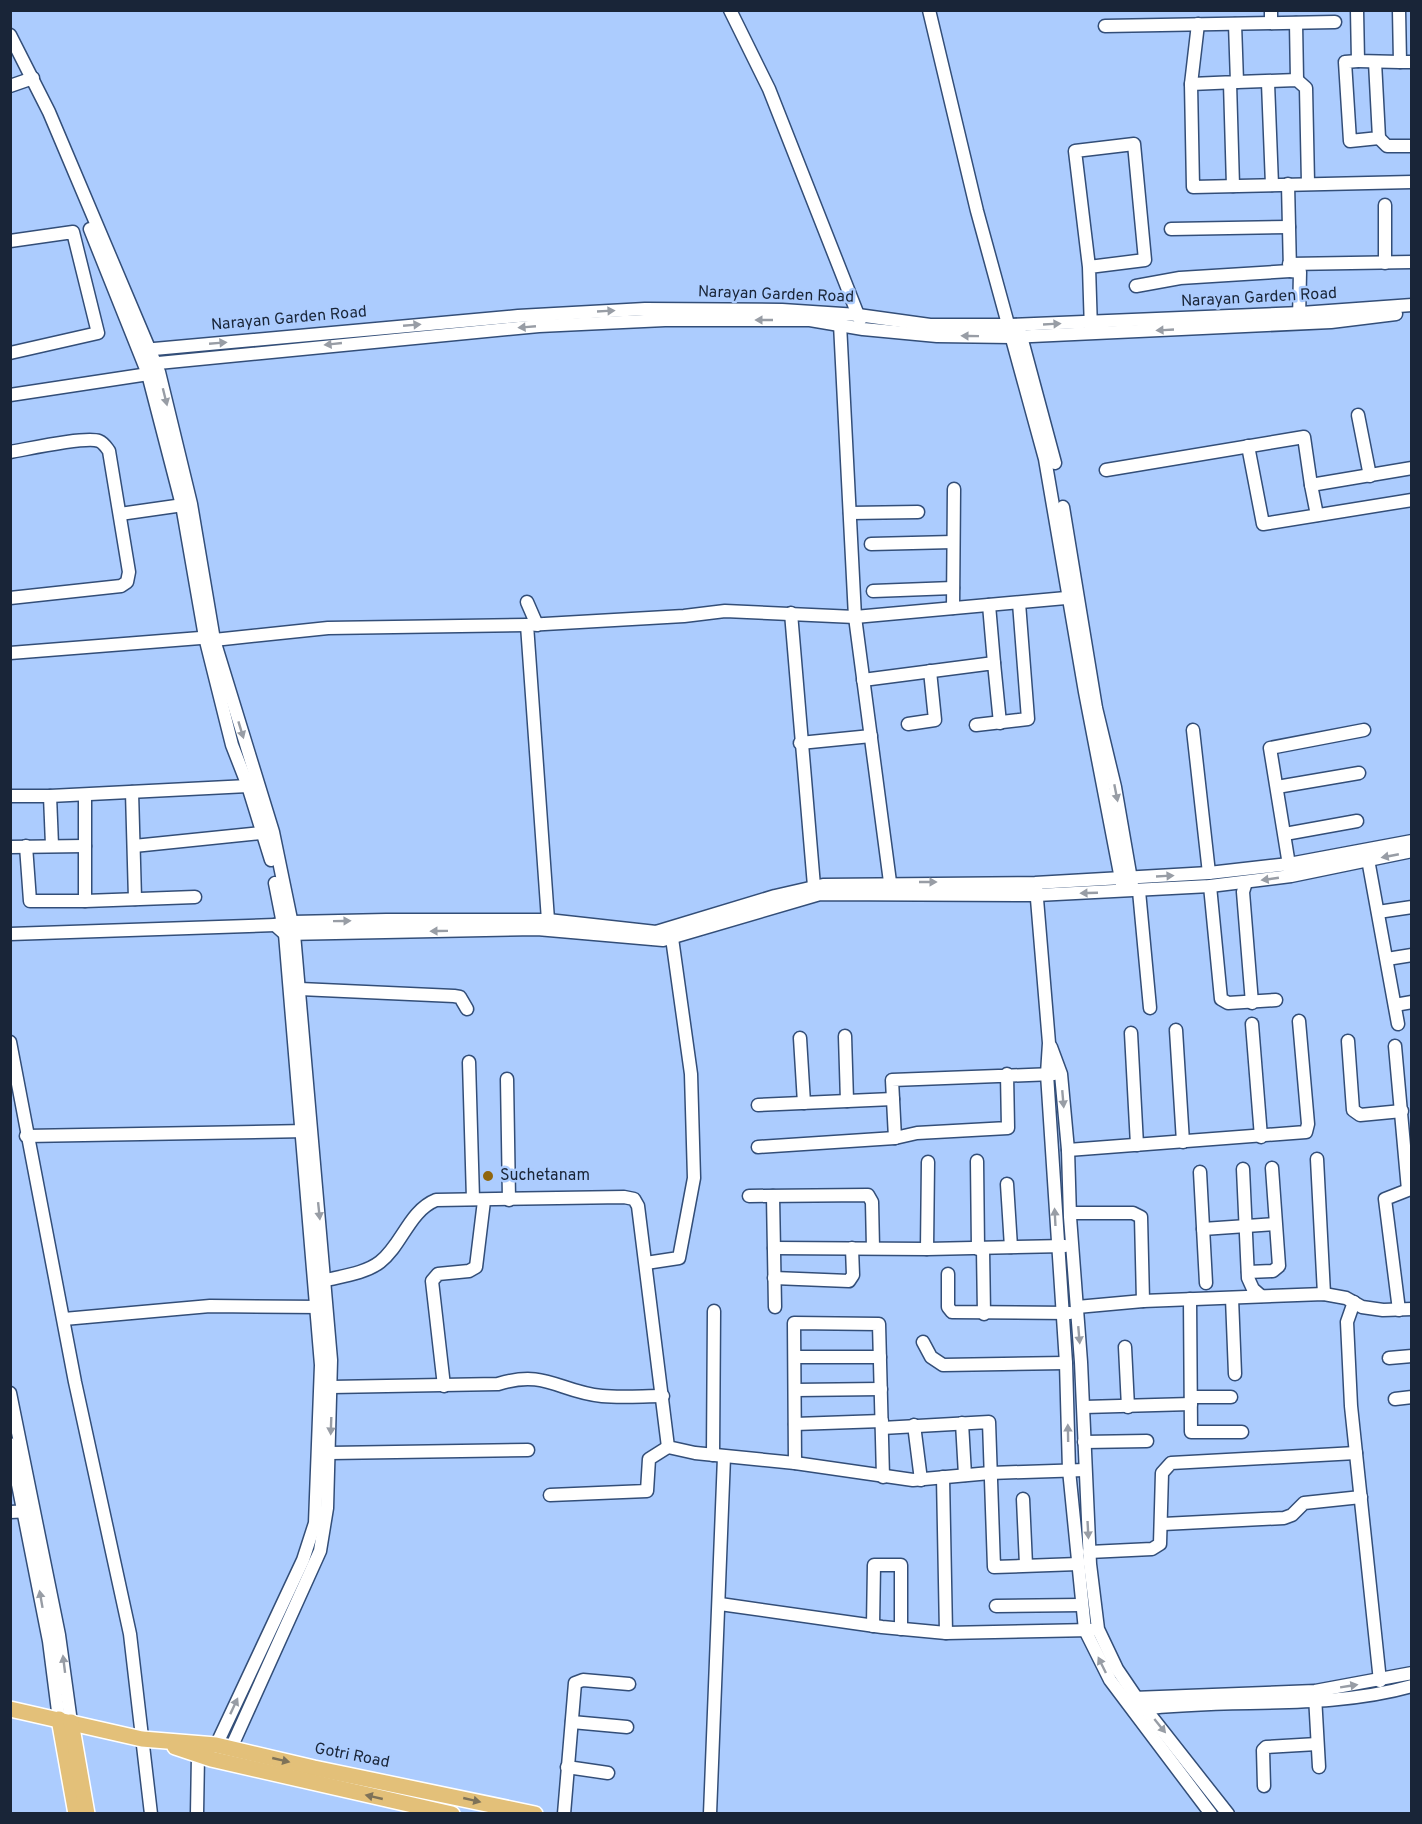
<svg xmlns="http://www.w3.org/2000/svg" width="1422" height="1824" font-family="Overpass,sans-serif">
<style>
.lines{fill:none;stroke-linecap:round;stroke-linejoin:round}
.minor-casing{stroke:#334e78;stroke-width:15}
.major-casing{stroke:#fff;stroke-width:18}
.minor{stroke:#fff;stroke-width:12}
.major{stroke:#e3c079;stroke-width:15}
.oneway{fill:#989da5}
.oneway2{fill:#7e7258}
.poi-dot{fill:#90650d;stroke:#acccfe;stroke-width:2}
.labels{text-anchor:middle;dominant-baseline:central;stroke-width:5;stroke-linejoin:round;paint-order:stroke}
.street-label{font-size:16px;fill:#192538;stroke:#acccfe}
.poi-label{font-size:16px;fill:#192538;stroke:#acccfe;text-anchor:start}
</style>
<rect width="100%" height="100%" fill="#acccfe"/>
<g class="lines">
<defs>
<g id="minor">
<polyline points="730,10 769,89 860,320"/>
<polyline points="929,10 977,211 1045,459 1085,692 1122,884"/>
<polyline points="1271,10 1271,23"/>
<polyline points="1357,10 1358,61 1400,62"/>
<polyline points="1399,10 1400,62 1412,62"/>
<polyline points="1296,23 1297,80"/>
<polyline points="1235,24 1237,82 1191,84 1193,187 1412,182"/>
<polyline points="1105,26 1335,22"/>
<polyline points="10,35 49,112 159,372 191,504 214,640 273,832 294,934 331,1360 327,1508 320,1551 227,1757"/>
<polyline points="1358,61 1345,62 1350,141 1379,138 1375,62"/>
<polyline points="1237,82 1297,80 1306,88 1308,183"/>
<polyline points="1230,83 1233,186"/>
<polyline points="1268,83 1272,185"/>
<polyline points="1191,84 1198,24"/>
<polyline points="10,86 33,78"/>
<polyline points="1379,138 1387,146 1412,146"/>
<polyline points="1288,184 1290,271 1300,272 1299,320"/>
<polyline points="1385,205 1385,263"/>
<polyline points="90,229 148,374 182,505 205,637 232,745 248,786 271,860"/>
<polyline points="1171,229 1289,227"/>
<polyline points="10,241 73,232 98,333 10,353"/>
<polyline points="1289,264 1412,262"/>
<polyline points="1089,267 1145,260 1134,144 1075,151 1089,267 1091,330"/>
<polyline points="1136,286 1180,278 1290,271"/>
<polyline points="840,324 855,617 890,882"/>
<polyline points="1019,329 1055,463"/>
<polyline points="143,350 518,316 645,309 782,310 858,315 930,325 1009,325 1301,313 1412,305"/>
<polyline points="148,364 539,326 665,320 810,320 863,329 937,336 1012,337 1331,322 1396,314"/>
<polyline points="10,395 155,373"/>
<polyline points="1358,415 1370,476"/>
<polyline points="1248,446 1263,524 1412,500"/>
<path d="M10 452C28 449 86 436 99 441 104 443 106 447 109 451L129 572 127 582 121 586 10 598"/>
<polyline points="1106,470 1304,437 1311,485 1412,468"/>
<polyline points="1311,485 1317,515"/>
<polyline points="1063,507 1096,708 1115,787 1132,885"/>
<polyline points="850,513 918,512"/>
<polyline points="120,514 190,504"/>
<polyline points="871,544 953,542"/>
<polyline points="873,591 953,588"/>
<polyline points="527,602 537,625"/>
<polyline points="989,605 994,663"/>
<polyline points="953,608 954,489"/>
<polyline points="791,613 814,886"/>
<polyline points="214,640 328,628 527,625"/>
<polyline points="10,653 213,637"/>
<polyline points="863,680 994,663 1000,723"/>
<polyline points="908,724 935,720 930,671"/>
<polyline points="976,725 1028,719 1019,603"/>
<polyline points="1193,730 1209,873"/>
<polyline points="800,743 871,736"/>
<polyline points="1277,787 1359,773"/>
<polyline points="132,792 135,899"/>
<polyline points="85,795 85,901 195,897"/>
<polyline points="10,796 50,796 248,786"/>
<polyline points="50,796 52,845"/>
<polyline points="1285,834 1357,821"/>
<polyline points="1412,841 1289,864 1209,873 1035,883 823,885 775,896 656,932 548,920 386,920 292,922 275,925 285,934 537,929 663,940 820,894 1037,895 1210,886 1291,876 1412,851"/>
<polyline points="26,846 30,901 85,901"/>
<polyline points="134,846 270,832"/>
<polyline points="10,847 85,846"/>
<polyline points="1367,854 1398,1024"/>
<polyline points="1290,871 1270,748 1364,730"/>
<polyline points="1246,882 1243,892 1252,1003"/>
<polyline points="1210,886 1221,999 1228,1003 1276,1000"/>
<polyline points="1036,887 1049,1043 1047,1074 1066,1363 1069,1470 1085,1630 1110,1680 1211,1814"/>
<polyline points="1139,891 1150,1008"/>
<polyline points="1378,912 1412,907"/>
<polyline points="548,920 527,625 684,616 725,611 855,617 1077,597"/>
<polyline points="10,934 275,925"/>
<polyline points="1387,959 1412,955"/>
<polyline points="300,989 454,996 460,997 467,1009"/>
<polyline points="1395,1005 1412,1002"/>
<polyline points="1252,1024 1261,1137"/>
<polyline points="1176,1030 1183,1142"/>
<polyline points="1131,1033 1137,1145"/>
<polyline points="845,1036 847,1101"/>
<polyline points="800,1038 804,1103"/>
<polyline points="1348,1041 1353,1110 1360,1115 1402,1111"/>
<polyline points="10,1042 75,1382 130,1634 151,1814"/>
<polyline points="1395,1046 1408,1190 1385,1199 1399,1310"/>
<polyline points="1051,1047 1061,1074 1068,1150 1070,1217 1081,1362 1090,1564 1098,1629 1117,1669 1136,1697 1228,1814"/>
<polyline points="469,1062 473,1199"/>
<polyline points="1007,1074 1008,1128 917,1133 895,1138 892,1080 1054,1074"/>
<polyline points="507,1079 509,1200"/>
<polyline points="758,1105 893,1099"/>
<polyline points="26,1136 307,1131"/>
<polyline points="758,1147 895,1138"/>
<polyline points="1068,1150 1306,1132 1308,1124 1299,1021"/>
<polyline points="1317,1159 1324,1294"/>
<polyline points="977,1161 978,1249"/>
<polyline points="1243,1169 1248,1278 1253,1289 1261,1296"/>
<polyline points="1200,1172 1206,1283"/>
<polyline points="1007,1184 1011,1247"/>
<polyline points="749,1196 868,1195 872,1202 873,1248"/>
<polyline points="773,1196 775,1307"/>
<polyline points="1070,1213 1133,1213 1141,1217 1143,1301"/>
<polyline points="1203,1229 1275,1224"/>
<polyline points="774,1248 927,1249 1065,1246"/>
<polyline points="927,1249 928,1162"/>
<polyline points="983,1249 984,1314"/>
<polyline points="646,1263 679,1258 694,1178 691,1074 671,931"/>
<polyline points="1248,1272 1273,1271 1279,1266 1272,1168"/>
<polyline points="948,1274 948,1307 952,1312 1070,1313"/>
<polyline points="774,1278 849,1281 853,1275 852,1248"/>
<path d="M326 1280C343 1276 366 1273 380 1262 402 1245 409 1211 436 1200L624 1197 634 1199 638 1206 668 1447 695 1453 795 1463 913 1480 990 1473 1085 1470"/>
<polyline points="1232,1298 1235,1374"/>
<polyline points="1190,1299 1191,1432 1242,1432"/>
<polyline points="1354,1302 1347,1322 1351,1406 1380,1681"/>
<polyline points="1077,1307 1143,1301 1324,1294 1346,1298 1362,1307 1383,1310 1412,1309"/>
<polyline points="64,1319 210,1306 323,1307"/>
<polyline points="923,1342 931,1357 943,1365 1066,1363"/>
<polyline points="1125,1347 1128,1407"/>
<polyline points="795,1357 880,1357"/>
<polyline points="1389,1358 1412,1356"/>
<polyline points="444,1386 432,1281 438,1274 469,1271 476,1267 484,1201"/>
<path d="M331 1387 498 1384C546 1369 559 1392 602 1396 622 1398 643 1396 663 1396"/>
<polyline points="795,1390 881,1389"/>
<polyline points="10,1393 59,1635 71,1722"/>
<polyline points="1191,1397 1231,1397"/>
<polyline points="1395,1399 1412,1397"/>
<polyline points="1084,1407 1191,1404"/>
<polyline points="962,1423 965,1475"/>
<polyline points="795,1424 882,1421"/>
<polyline points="914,1425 921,1480"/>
<polyline points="882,1428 989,1422 994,1567 1078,1564"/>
<polyline points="1084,1442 1147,1441"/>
<polyline points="10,1444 49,1641 59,1719"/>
<polyline points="330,1453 528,1450"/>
<polyline points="713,1455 714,1311"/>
<polyline points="795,1463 794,1323 879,1324 883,1477"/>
<polyline points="943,1477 946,1633"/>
<polyline points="550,1495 647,1491 649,1459 668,1447"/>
<polyline points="1023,1499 1026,1565"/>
<polyline points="10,1512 32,1511"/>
<polyline points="1163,1524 1284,1518 1292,1515 1304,1503 1361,1497"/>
<polyline points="1089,1552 1152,1549 1160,1544 1162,1473 1171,1463 1356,1453"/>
<polyline points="720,1604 882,1627 946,1633 1092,1630"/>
<polyline points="996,1606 1081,1605"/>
<polyline points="873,1626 874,1565 901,1565 901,1629"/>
<polyline points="1315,1696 1319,1767"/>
<polyline points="1133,1698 1315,1691 1412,1673"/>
<path d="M1141 1709C1231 1697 1323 1711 1412 1686"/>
<polyline points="572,1722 627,1727"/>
<polyline points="213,1752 303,1560 315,1523 321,1365 285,934 275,883"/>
<polyline points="567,1767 608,1773"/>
<polyline points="1264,1786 1263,1750 1266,1747 1317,1744"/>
<polyline points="197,1814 198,1755"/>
<polyline points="564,1814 575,1683 583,1680 629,1684"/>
<polyline points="710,1814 724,1457"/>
</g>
<g id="major">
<polyline points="10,1709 142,1739 216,1745 314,1768 535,1814"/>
<polyline points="59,1719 76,1814"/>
<polyline points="71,1722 87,1814"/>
<polyline points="175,1747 211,1759 452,1814"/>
</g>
</defs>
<use href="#minor" class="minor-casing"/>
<use href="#major" class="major-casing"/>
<use href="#minor" class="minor"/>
<use href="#major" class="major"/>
</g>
<defs><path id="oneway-solid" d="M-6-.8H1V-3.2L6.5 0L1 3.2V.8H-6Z" transform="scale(1.5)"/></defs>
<g class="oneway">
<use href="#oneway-solid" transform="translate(606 311) rotate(-3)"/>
<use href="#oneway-solid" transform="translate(764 320) rotate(180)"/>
<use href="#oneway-solid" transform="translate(1052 324) rotate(-3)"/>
<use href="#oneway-solid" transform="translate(412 325) rotate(-5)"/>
<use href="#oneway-solid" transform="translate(527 327) rotate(175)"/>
<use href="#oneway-solid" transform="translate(1165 330) rotate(177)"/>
<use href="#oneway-solid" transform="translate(970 336) rotate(-179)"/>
<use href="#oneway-solid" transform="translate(218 343) rotate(-5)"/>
<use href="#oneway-solid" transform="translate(333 344) rotate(174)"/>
<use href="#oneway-solid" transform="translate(165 397) rotate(76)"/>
<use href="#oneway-solid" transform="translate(241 730) rotate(73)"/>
<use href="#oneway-solid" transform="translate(1116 793) rotate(79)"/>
<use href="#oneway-solid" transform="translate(1390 856) rotate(169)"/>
<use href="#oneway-solid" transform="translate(1165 876) rotate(-3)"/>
<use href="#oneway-solid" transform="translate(1270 879) rotate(172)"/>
<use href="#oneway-solid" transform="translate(928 882)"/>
<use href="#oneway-solid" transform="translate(1089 893) rotate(178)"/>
<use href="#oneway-solid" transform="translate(342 921) rotate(-1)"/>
<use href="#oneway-solid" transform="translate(439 931) rotate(179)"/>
<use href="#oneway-solid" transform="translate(1063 1099) rotate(85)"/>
<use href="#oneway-solid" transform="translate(319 1211) rotate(84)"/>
<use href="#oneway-solid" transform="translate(1055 1217) rotate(-93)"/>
<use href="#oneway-solid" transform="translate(1079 1335) rotate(85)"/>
<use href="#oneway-solid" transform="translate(331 1426) rotate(92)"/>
<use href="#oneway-solid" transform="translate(1068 1433) rotate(-91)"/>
<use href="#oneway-solid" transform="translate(1088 1530) rotate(87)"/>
<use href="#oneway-solid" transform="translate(41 1599) rotate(-100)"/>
<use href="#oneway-solid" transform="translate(64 1664) rotate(-97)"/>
<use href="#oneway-solid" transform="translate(1102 1665) rotate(-116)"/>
<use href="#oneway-solid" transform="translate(1349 1686) rotate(-9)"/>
<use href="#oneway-solid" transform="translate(234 1706) rotate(-65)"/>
<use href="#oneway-solid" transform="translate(1160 1726) rotate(51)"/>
</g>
<g class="oneway2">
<use href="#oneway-solid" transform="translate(281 1760) rotate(13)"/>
<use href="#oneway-solid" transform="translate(374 1797) rotate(-167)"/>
<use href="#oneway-solid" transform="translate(472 1800) rotate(13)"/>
</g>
<circle class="poi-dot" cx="488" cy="1176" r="6"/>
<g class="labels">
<g class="street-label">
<text transform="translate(776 295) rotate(2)">Narayan Garden Road</text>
<text transform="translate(1259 298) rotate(-3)">Narayan Garden Road</text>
<text transform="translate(289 319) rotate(-5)">Narayan Garden Road</text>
<text transform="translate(352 1756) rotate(11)">Gotri Road</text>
</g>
<g class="poi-label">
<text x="500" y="1176">Suchetanam</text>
</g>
</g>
<rect width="1422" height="1824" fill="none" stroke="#192538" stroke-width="24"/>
</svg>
